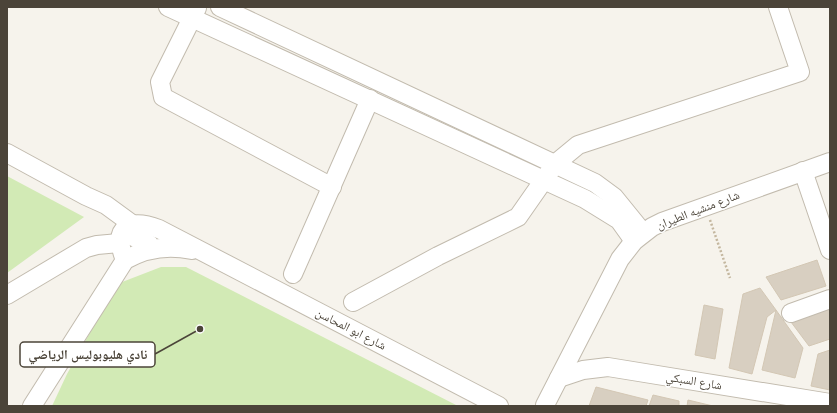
<svg xmlns="http://www.w3.org/2000/svg" width="837" height="413" font-family="'Space Grotesk','Noto Naskh Arabic',sans-serif">
<style>
.green{fill:#d2eab5}
.building{fill:#d8cfc1;stroke:#d3c7b4}
.lines{fill:none;stroke-linecap:round;stroke-linejoin:round}
.minor-casing{stroke:#c2bbae;stroke-width:20}
.path{stroke:#c4b79f;stroke-width:2.5;stroke-dasharray:2 2;stroke-linecap:butt}
.minor{stroke:#fff;stroke-width:18}
.labels{text-anchor:middle;dominant-baseline:central;stroke-width:3;stroke-linejoin:round;paint-order:stroke}
.street-label{font-size:12px;fill:#4b4439;stroke:#fff}
.leader{fill:none;stroke:#4b4439;stroke-width:1.5}
.callout-dot{fill:#4b4439;stroke:#fff;stroke-width:1.5}
.callout{fill:#fff;stroke:#4b4439;stroke-width:1.5}
.callout-label{font-size:13px;text-anchor:middle;font-weight:bold;fill:#4b4439}
</style>
<rect width="100%" height="100%" fill="#f6f3ec"/>
<g class="green">
<polygon points="7,176 84,217 7,273"/>
<polygon points="161,267 186,267 458,406 52,406 67,374 117,284"/>
</g>
<g class="building">
<polygon points="817,260 826,286 781,300 766,277"/>
<polygon points="760,288 776,310 767,317 752,374 729,368 743,294"/>
<polygon points="704,305 723,309 715,359 695,355"/>
<polygon points="830,308 830,339 809,346 791,322"/>
<polygon points="776,310 803,348 795,378 762,370"/>
<polygon points="830,350 830,390 811,386 818,354"/>
<polygon points="596,387 648,400 646,406 589,406"/>
<polygon points="653,395 679,401 679,406 649,406"/>
<polygon points="688,400 713,406 687,406"/>
</g>
<g class="lines">
<defs>
<g id="minor">
<polyline points="168,7 585,199 619,220 634,241"/>
<polyline points="220,7 595,183 614,197 640,229"/>
<polyline points="197,8 160,82 163,97 332,187"/>
<polyline points="7,153 86,196 106,205 132,224"/>
<polyline points="803,171 830,250"/>
<polyline points="123,232 149,244"/>
<path d="M125 260C111 226 130 218 159 229L499 406"/>
<polyline points="293,274 370,99"/>
<polyline points="7,295 86,248 97,245 119,243"/>
<polyline points="353,302 438,256 518,217 555,164 578,145 800,72 778,7"/>
<polyline points="791,313 830,299"/>
<polyline points="559,378 583,370 608,367 830,403"/>
<polyline points="545,405 620,259 634,241 652,227 662,222 830,162"/>
<path d="M32 406 125 260C146 248 169 245 192 250"/>
</g>
</defs>
<use href="#minor" class="minor-casing"/>
<polyline class="path" points="710,220 730,278"/>
<use href="#minor" class="minor"/>
</g>
<g class="labels">
<g class="street-label">
<text transform="translate(698 210) rotate(-21)">شارع منشيه الطيران</text>
<text transform="translate(351 329) rotate(27)">شارع ابو المحاسن</text>
<text transform="translate(694 381) rotate(9)">شارع السبكي</text>
</g>
</g>
<path class="leader" d="M200 329L155 354"/>
<circle class="callout-dot" cx="200" cy="329" r="4"/>
<rect class="callout" x="20" y="342" width="135" height="25" rx="4"/>
<g class="callout-label">
<text x="88" y="359">نادي هليوبوليس الرياضي</text>
</g>
<rect width="837" height="413" fill="none" stroke="#4b4439" stroke-width="16"/>
</svg>
